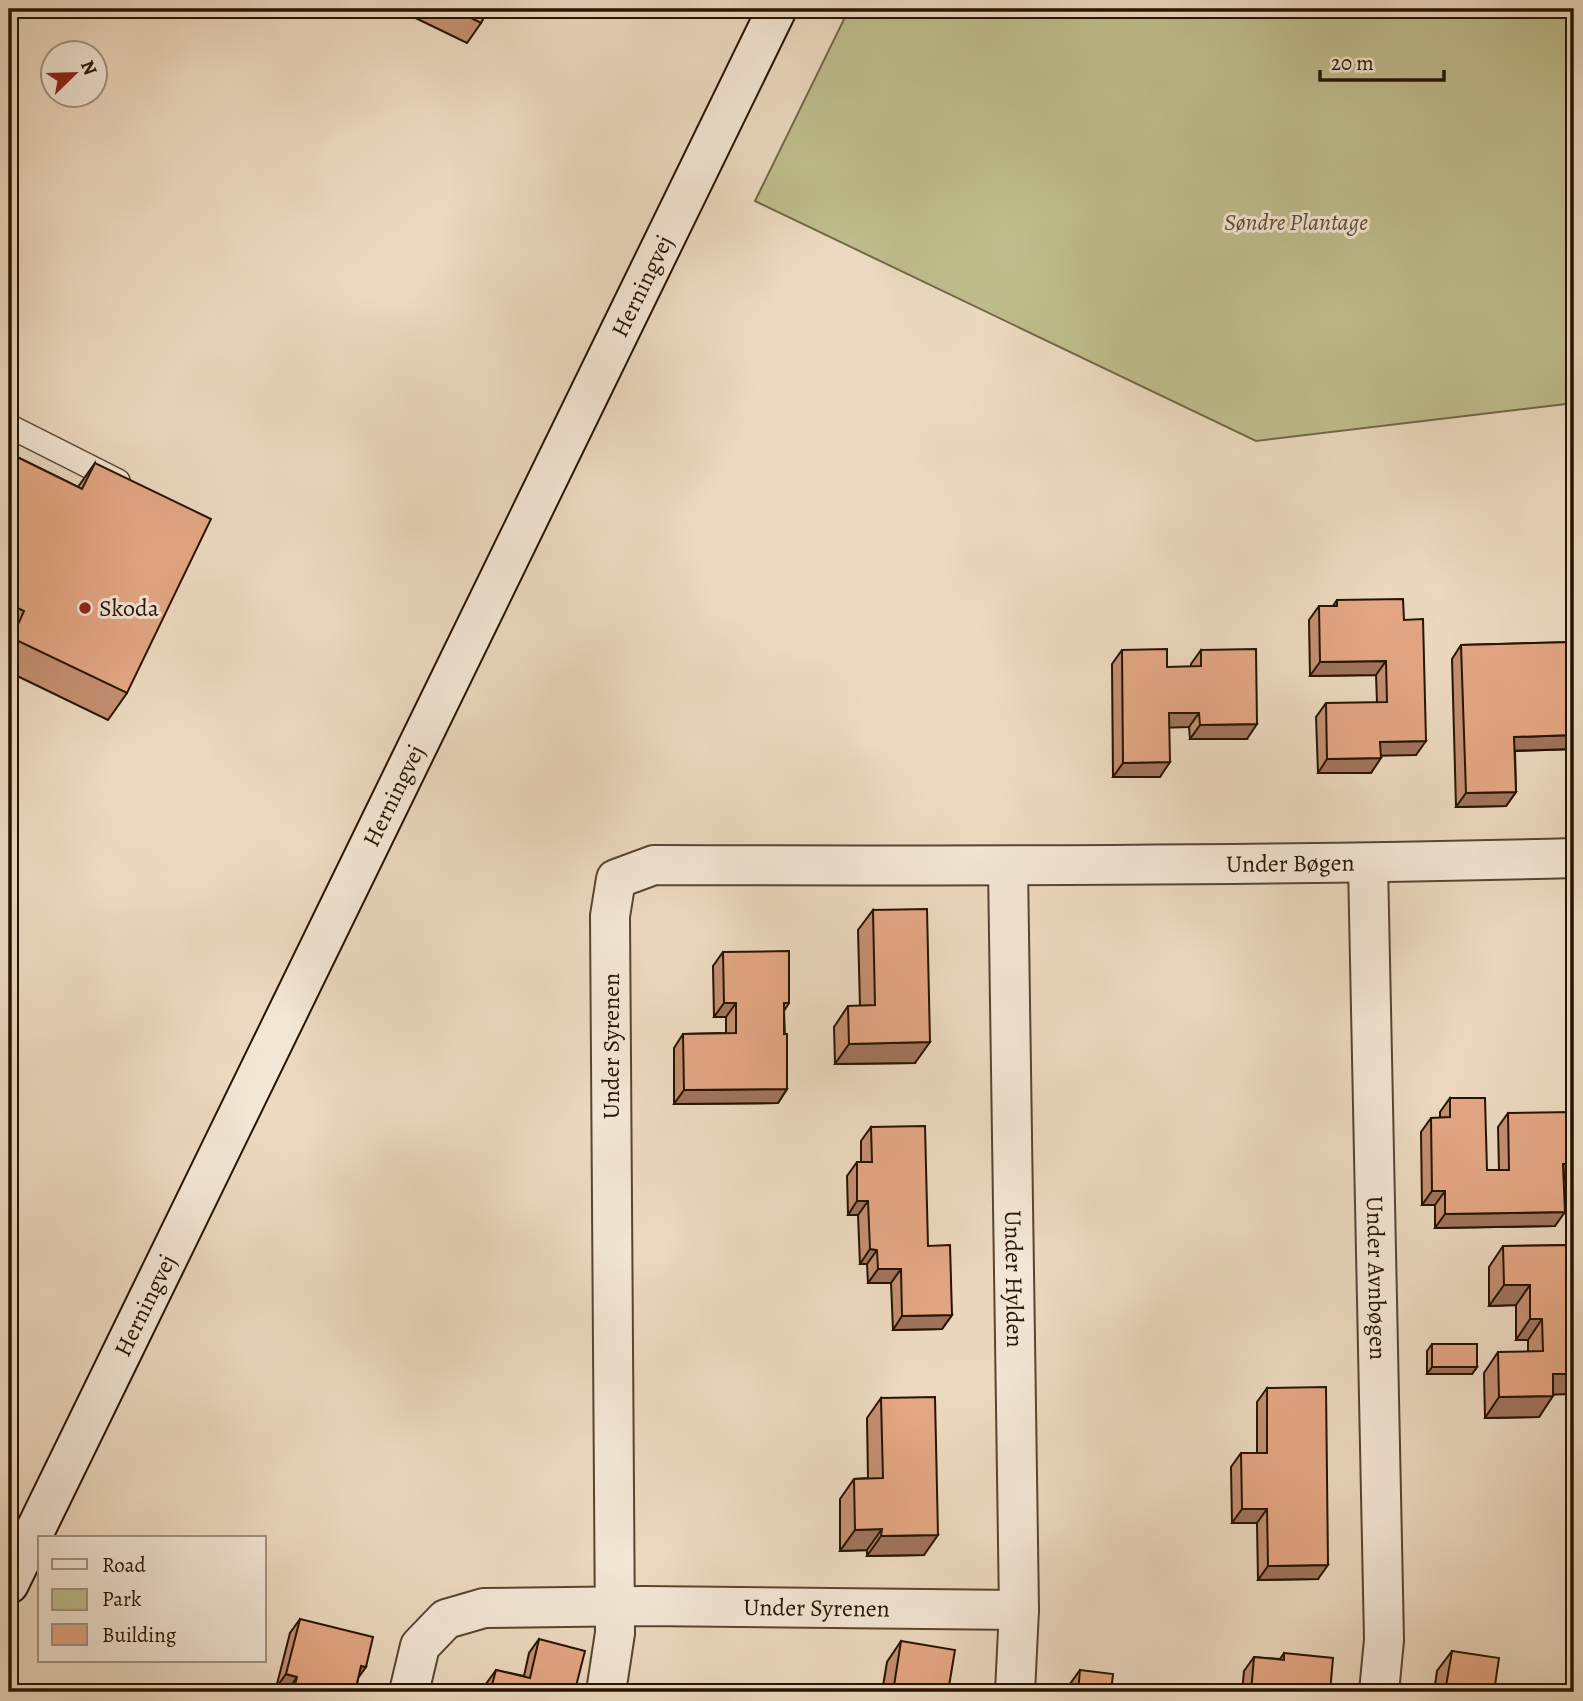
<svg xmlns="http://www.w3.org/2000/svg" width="1583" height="1701" font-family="Alegreya,serif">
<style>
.green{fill:#bfbd8d;stroke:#736848;stroke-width:2}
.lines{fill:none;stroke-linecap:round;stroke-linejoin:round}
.lane-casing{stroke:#584531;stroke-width:26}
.street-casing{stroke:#584531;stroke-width:42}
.secondary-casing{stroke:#271402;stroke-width:42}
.lane{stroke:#f3e6d5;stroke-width:23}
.street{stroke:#f3e6d5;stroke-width:38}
.secondary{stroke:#f3e6d5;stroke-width:38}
.wall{fill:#c48f71;stroke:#271402;stroke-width:2}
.shaded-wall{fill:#a0745c;stroke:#271402;stroke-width:2}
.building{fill:#e4a683;stroke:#271402;stroke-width:2}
.poi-dot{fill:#8f2418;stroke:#f3e6d5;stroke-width:2.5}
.labels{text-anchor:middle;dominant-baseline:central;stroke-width:6;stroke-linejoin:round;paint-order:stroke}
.park-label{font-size:24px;font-style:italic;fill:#5c4f33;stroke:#f3e6d5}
.street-label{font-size:24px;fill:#271402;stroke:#f3e6d5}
.poi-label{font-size:24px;fill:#271402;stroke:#f3e6d5;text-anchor:start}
</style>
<rect width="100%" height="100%" fill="#ecd9bf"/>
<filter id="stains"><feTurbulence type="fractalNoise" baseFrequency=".00286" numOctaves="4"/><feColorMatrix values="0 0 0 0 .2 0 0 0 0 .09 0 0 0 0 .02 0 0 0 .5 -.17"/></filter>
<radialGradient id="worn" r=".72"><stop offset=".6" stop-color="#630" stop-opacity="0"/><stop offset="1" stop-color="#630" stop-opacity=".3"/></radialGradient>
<polygon class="green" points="849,9 1574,9 1574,403 1256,441 755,201"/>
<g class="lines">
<defs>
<polyline id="lane" points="9,426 118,481"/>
<g id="street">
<path id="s1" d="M1368 863 1384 1640 1379 1692"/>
<path id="s2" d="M1008 866 1019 1610 1015 1692"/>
<path id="s3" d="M409 1692 420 1646 446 1619 484 1608 644 1606 1019 1610"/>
<path id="s4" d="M606 1692 615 1633 610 916 616 879 654 865C961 866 1268 866 1574 858"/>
</g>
<g id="secondary">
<path id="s5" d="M9 1584 777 9"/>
</g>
</defs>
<use href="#lane" class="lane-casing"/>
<use href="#street" class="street-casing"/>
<use href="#secondary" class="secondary-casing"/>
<use href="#lane" class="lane"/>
<use href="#street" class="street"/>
<use href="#secondary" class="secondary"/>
</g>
<g class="wall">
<polygon points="397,9 488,9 481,23 467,43"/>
<polygon points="9,453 78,487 95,463 127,693 108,720 9,672"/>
<polygon points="1337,600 1404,620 1416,755 1380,755 1371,773 1318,773 1316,717 1326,703 1377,703 1376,675 1310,676 1309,620 1319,606 1333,606"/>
<polygon points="1574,642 1574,749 1515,751 1516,792 1506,806 1456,807 1452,659 1461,645"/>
<polygon points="1122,650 1167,667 1191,667 1191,664 1201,650 1247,739 1190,739 1189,727 1169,727 1160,777 1113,777 1112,664"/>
<polygon points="873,910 915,1063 835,1064 834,1027 848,1006 860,1006 858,930"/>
<polygon points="723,952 789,1003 784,1011 787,1089 778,1103 674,1104 674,1048 683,1034 726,1033 726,1017 714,1017 713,966"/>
<polygon points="1450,1098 1487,1170 1499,1170 1498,1127 1508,1113 1564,1178 1555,1226 1435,1228 1435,1205 1422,1205 1421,1132 1431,1118 1440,1118 1440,1112"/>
<polygon points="871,1127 928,1246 952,1315 942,1329 893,1330 891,1283 868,1283 867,1264 860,1264 858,1215 848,1215 847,1176 857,1162 861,1162 861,1141"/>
<polygon points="1574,1245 1553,1395 1539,1417 1485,1418 1484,1373 1498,1352 1528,1352 1528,1340 1516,1340 1516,1305 1489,1306 1489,1267 1503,1246"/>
<polygon points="1432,1344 1477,1367 1472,1374 1427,1374 1427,1351"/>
<polygon points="1267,1388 1318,1579 1258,1580 1257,1523 1232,1523 1231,1467 1241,1453 1257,1453 1257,1402"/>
<polygon points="881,1398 924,1555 867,1556 867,1550 840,1551 840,1499 854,1479 868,1478 867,1418"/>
<polygon points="300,1619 358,1679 355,1692 287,1692 287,1691 276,1688 290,1633"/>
<polygon points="539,1639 573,1692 484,1692 486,1684 496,1670 524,1676 529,1653"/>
<polygon points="901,1641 948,1692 882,1692 887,1662"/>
<polygon points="1452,1651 1494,1692 1434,1692 1437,1671"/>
<polygon points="1284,1653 1330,1692 1242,1692 1244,1671 1254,1657 1280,1659"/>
<polygon points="1080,1670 1111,1692 1069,1692 1070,1684"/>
</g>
<g class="shaded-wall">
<polygon points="1386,661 1376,675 1310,676 1320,662"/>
<polygon points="1169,713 1199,713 1189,727 1159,728"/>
<polygon points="1257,724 1247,739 1190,739 1200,725"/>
<polygon points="1574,735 1574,749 1504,751 1514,737"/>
<polygon points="1426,741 1416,755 1370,756 1380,742"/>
<polygon points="1381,758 1371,773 1318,773 1327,759"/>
<polygon points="1170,762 1160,777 1113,777 1123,763"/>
<polygon points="1516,792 1506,806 1456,807 1466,793"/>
<polygon points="724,1003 736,1003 726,1017 714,1017"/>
<polygon points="930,1042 915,1063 835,1064 849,1044"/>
<polygon points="787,1089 778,1103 674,1104 684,1090"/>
<polygon points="1563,1164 1574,1164 1564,1178"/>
<polygon points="1432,1191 1445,1191 1435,1205 1422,1205"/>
<polygon points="857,1201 868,1201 858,1215 848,1215"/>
<polygon points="1565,1212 1555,1226 1435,1228 1445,1214"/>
<polygon points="870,1249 877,1250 867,1264 860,1264"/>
<polygon points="878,1269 901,1269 891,1283 868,1283"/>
<polygon points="1504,1285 1530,1285 1516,1305 1489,1306"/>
<polygon points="952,1315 942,1329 893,1330 902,1316"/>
<polygon points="1530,1319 1542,1319 1528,1340 1516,1340"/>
<polygon points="1432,1367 1477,1367 1472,1374 1427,1374"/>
<polygon points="1553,1374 1574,1374 1574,1394 1539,1395"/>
<polygon points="1553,1396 1539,1417 1485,1418 1499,1397"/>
<polygon points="1242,1509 1267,1509 1257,1523 1232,1523"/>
<polygon points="882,1529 867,1550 840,1551 855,1530"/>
<polygon points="938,1535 924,1555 867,1556 881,1536"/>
<polygon points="1328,1565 1318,1579 1258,1580 1268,1566"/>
<polygon points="361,1666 366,1667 356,1681"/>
<polygon points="286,1674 297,1677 287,1691 276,1688"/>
</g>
<g class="building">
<polygon points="453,9 488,9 481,23"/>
<polygon points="9,453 82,489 95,463 211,519 127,693 12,638 24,611 9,604"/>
<polygon points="1403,599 1404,620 1423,619 1426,741 1380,742 1381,758 1327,759 1326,703 1387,702 1386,661 1320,662 1319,606 1337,606 1337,600"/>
<polygon points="1574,642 1574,735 1514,737 1516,792 1466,793 1461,645"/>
<polygon points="1167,649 1167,667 1201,666 1201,650 1256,649 1257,724 1200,725 1199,713 1169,713 1170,762 1123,763 1122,650"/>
<polygon points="927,909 930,1042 849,1044 848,1006 875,1005 873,910"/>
<polygon points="789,951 789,1003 784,1003 784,1034 787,1034 787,1089 684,1090 683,1034 736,1033 736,1003 724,1003 723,952"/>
<polygon points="1450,1098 1485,1098 1487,1170 1509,1170 1508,1113 1573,1112 1574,1164 1563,1164 1565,1212 1445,1214 1445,1191 1432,1191 1431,1118 1450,1117"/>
<polygon points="925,1126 928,1246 950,1245 952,1315 902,1316 901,1269 878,1269 877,1250 870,1249 868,1201 857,1201 857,1162 872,1162 871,1127"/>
<polygon points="1574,1245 1574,1374 1553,1374 1553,1396 1499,1397 1498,1352 1543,1351 1542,1319 1530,1319 1530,1285 1504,1285 1503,1246"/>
<rect x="1432" y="1344" width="45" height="23"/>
<polygon points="1326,1387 1328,1565 1268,1566 1267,1509 1242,1509 1241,1453 1267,1453 1267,1388"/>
<polygon points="935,1397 938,1535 881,1536 882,1529 855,1530 854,1479 883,1478 881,1398"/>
<polygon points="300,1619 373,1637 366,1667 361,1666 355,1692 293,1692 297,1677 286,1674"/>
<polygon points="539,1639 585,1651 575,1690 569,1689 568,1692 490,1692 496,1670 530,1678"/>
<polygon points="901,1641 955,1650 948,1692 893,1692"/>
<polygon points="1452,1651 1499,1658 1494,1692 1445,1692"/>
<polygon points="1284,1653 1333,1658 1330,1692 1251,1692 1254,1657 1284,1660"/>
<polygon points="1080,1670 1113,1674 1111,1692 1078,1692"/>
</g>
<circle class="poi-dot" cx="85" cy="608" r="7"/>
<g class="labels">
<g class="park-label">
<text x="1296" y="222">Søndre Plantage</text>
</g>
<g class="street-label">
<text stroke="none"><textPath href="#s5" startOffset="1444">Herningvej</textPath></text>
<text stroke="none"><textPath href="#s5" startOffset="877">Herningvej</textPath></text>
<text stroke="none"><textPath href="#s4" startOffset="1491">Under Bøgen</textPath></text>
<text transform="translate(611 1046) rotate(-90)">Under Syrenen</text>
<text stroke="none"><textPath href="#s1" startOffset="415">Under Avnbøgen</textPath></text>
<text stroke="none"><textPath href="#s2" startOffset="413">Under Hylden</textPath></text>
<text stroke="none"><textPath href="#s5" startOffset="310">Herningvej</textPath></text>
<text stroke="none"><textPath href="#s3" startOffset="457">Under Syrenen</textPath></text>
</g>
<g class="poi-label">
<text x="99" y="608">Skoda</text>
</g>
</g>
<rect width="1583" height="1701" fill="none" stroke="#ecd9bf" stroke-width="35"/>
<rect x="10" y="10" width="1562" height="1680" fill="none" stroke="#271402" stroke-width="3.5"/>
<rect x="18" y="18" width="1548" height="1666" fill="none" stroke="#271402" stroke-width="2"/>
<rect x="38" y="1536" width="228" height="126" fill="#f3e6d5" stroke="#a19281" stroke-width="2"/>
<rect x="52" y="1559" width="35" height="10" fill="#f3e6d5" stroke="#a19281" stroke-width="2"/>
<text x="102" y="1572" font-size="21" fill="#271402">Road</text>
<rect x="52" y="1589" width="35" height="21" fill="#bfbd8d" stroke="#a19281" stroke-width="2"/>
<text x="102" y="1606" font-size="21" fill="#271402">Park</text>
<rect x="52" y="1624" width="35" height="21" fill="#e4a683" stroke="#a19281" stroke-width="2"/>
<text x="102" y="1642" font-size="21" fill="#271402">Building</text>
<g transform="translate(74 74) rotate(67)"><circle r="33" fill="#f3e6d5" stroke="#a19281" stroke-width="2"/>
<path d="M0-5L12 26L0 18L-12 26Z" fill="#8f2418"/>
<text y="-10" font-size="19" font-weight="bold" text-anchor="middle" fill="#271402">N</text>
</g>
<path d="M1320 70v10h124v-10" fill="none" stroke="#271402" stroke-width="3.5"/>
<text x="1331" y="70" font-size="21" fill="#271402" stroke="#f3e6d5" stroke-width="5" paint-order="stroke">20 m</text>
<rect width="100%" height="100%" filter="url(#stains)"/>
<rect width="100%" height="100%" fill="url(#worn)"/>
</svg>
